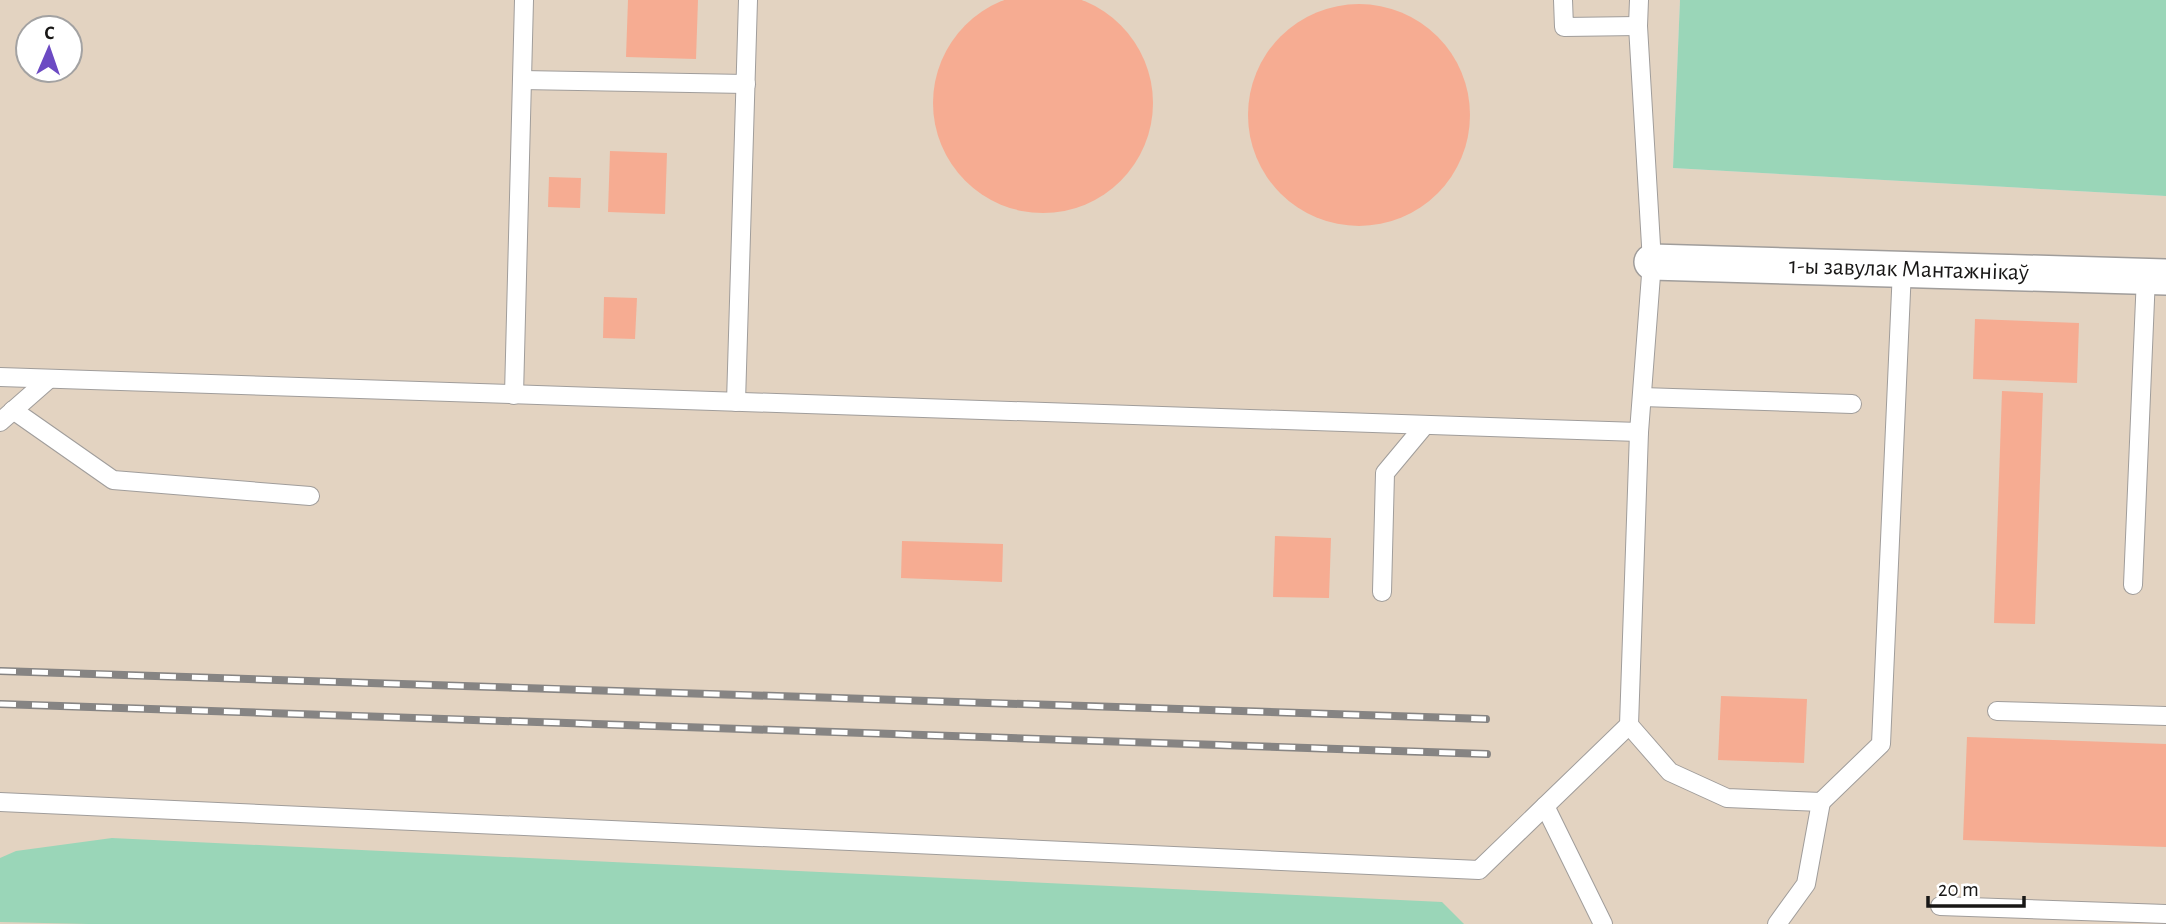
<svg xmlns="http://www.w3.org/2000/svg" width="2166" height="924" font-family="'Alegreya Sans',sans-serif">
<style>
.industrial{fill:#e3d3c1;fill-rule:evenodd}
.green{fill:#9ad6b8}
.building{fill:#f6ac92}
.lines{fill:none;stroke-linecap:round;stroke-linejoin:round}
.lane-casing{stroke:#a09d9b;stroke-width:20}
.street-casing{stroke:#a09d9b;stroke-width:38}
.lane{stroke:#fff;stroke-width:18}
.street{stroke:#fff;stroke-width:35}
.rail-casing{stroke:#868483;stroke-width:8}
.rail{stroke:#fff;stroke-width:5;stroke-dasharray:16;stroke-linecap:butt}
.labels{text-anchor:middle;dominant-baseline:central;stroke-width:6;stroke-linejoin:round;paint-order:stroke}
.street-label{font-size:24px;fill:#181716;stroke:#fff}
</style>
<rect width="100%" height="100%" fill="#e2dedd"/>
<path class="industrial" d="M0 0H1680L1673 168 2166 196V924H0ZM28 28H70V70H28Z"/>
<g class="green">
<polygon points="1680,0 2166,0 2166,196 1673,168"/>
<polygon points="112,838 1442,902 1464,924 89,924 0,922 0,858 16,851"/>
</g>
<g class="building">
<circle cx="1043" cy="103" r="110"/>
<polygon points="628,0 698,0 696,59 626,57"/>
<circle cx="1359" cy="115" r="111"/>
<polygon points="610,151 667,153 665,214 608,212"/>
<polygon points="549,177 581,178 580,208 548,207"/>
<polygon points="604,297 637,298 635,339 603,338"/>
<polygon points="1975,319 2079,323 2077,383 1973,379"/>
<polygon points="2002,391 2043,393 2035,624 1994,623"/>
<polygon points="1275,536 1331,538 1329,598 1273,597"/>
<polygon points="902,541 1003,544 1002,582 901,578"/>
<polygon points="1721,696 1807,699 1804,763 1718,760"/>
<polygon points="1967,737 2166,744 2166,847 1963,840"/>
</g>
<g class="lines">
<defs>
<g id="lane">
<polyline points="1563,0 1564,27 1638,26"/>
<polyline points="522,80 746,84"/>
<polyline points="0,377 1639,432 1652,262 1638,26 1639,0"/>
<polyline points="514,395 524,0"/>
<polyline points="1642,397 1852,404"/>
<polyline points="736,402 748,0"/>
<polyline points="13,410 113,480 310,496"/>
<polyline points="0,422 49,379"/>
<polyline points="2133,585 2146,276"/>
<polyline points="1382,592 1385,473 1425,425"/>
<polyline points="1997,711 2166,716"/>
<polyline points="1629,725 1670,772 1727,798 1821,802 1881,744 1902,269"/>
<polyline points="0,802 1479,870 1629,725 1639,432"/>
<polyline points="1545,806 1603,924"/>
<polyline points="1940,906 2166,914"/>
<polyline points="1777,924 1806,884 1821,802"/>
</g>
<g id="street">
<path id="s1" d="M1652 262 2166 277"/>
</g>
</defs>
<use href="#lane" class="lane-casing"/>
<use href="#street" class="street-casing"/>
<use href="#lane" class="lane"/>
<use href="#street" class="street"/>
<defs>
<g id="rail">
<polyline points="0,671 1486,719"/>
<polyline points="0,704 1487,754"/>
</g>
</defs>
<use href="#rail" class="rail-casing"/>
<use href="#rail" class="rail"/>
</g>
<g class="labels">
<g class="street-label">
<text stroke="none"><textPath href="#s1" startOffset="257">1-ы завулак Мантажнікаў</textPath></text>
</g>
</g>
<g transform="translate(49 49) rotate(2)"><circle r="33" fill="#ffffff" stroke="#a3a2a2" stroke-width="2"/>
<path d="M0-5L12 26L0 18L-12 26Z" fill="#6c4ac3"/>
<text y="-10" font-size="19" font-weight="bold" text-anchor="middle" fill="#181716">С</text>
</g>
<path d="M1928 896v10h96v-10" fill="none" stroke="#181716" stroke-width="3.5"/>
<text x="1938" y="896" font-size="21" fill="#181716" stroke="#ffffff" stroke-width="5" paint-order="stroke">20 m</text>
</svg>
